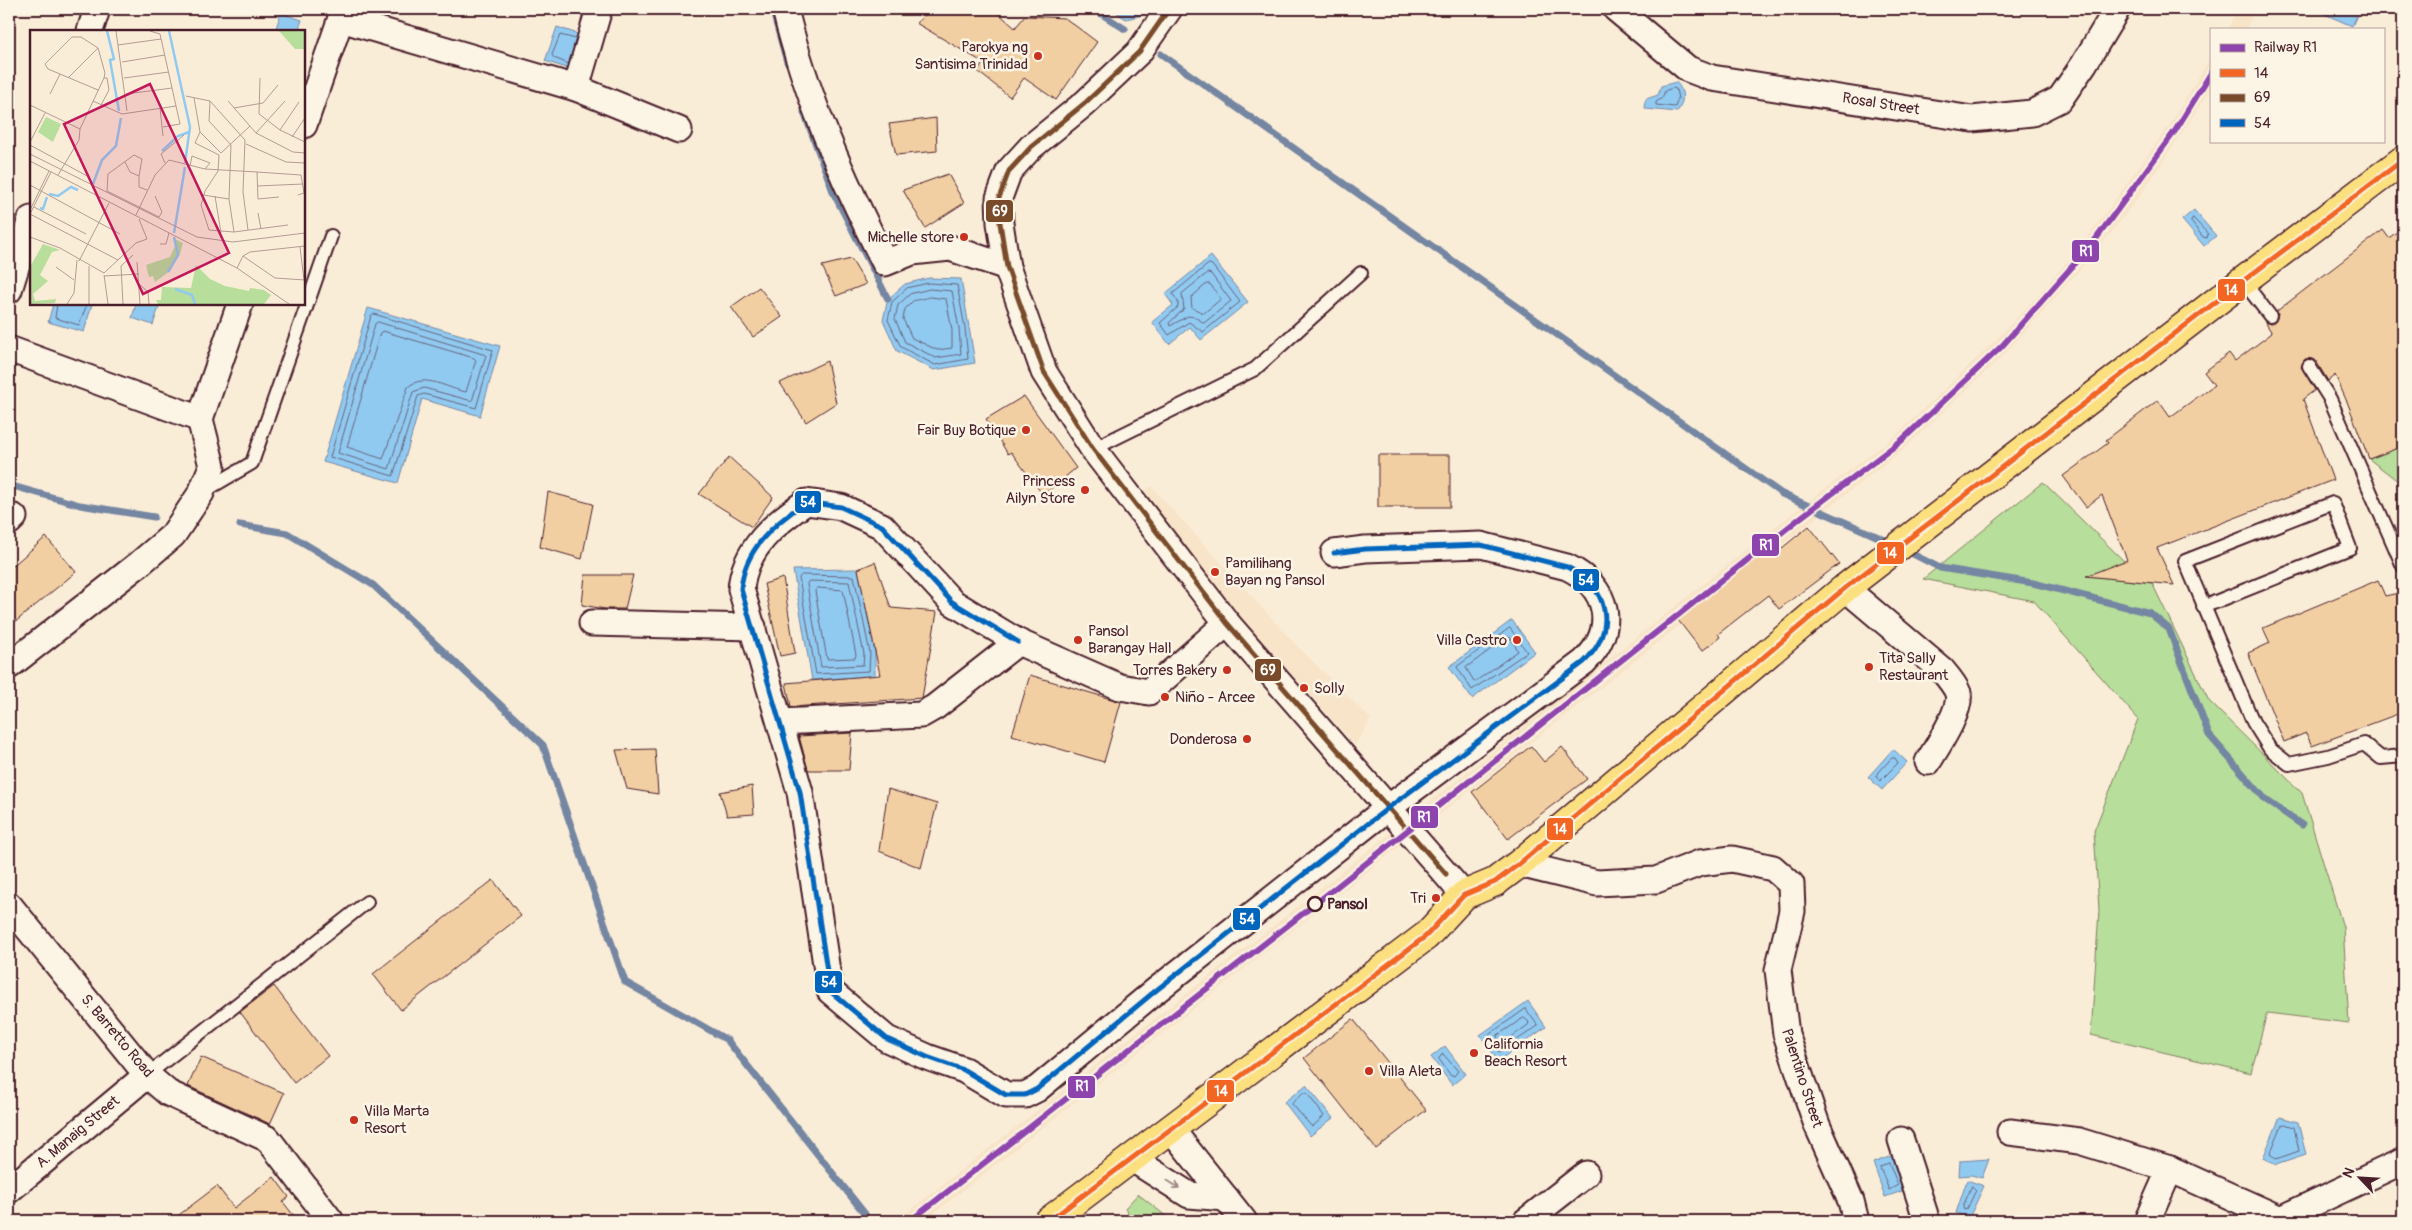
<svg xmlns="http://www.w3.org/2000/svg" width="2412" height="1230" font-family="Pangolin,sans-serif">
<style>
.built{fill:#f8e4c8}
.green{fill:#b7de9a;stroke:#807e62}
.water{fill:#91caf1;stroke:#7586a2}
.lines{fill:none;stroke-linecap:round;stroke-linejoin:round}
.shore{stroke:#66637a;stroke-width:1}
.stream{stroke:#7586a2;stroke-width:7}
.building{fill:#f2cfa3;stroke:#4a1f2b}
.lane-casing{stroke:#4a1f2b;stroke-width:16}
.street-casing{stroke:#4a1f2b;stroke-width:29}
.primary-casing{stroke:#4a1f2b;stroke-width:31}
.lane{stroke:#fcf5e5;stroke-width:12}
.street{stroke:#fcf5e5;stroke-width:25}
.primary{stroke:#fce080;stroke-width:28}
.bus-1-casing{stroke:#fcf5e5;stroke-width:9}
.bus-2-casing{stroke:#fcf5e5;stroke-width:9}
.bus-3-casing{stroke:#fcf5e5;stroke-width:9}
.bus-1{stroke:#f26522;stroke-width:5}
.bus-2{stroke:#7a4b2a;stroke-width:5}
.bus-3{stroke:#0065bd;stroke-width:5}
.rail-1-casing{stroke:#fcf5e5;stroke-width:10}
.rail-1{stroke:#8e44ad;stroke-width:6}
.oneway{stroke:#a38a88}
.poi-dot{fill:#c8321e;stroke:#fcf5e5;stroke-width:2}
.stop-dot{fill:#fcf5e5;stroke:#4a1f2b;stroke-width:2.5}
.labels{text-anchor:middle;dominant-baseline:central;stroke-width:5;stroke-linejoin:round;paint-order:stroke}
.poi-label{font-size:15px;fill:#4a1f2b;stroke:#fcf5e5;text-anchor:end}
.street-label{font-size:15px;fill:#4a1f2b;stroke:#fcf5e5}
.stop-label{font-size:15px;font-weight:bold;fill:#4a1f2b;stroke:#fcf5e5;text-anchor:start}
.inset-river{fill:none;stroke:#91caf1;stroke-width:2.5}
.inset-road{fill:none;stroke:#b49b93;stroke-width:1}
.view{fill:#c2185b;fill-opacity:0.15;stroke:#c2185b;stroke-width:2.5}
.inset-edge{fill:none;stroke:#4a1f2b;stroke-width:2.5}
.line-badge{stroke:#fcf5e5;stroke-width:2}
.badge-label{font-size:14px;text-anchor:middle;font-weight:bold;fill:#fff}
</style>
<rect width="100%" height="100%" fill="#faedd8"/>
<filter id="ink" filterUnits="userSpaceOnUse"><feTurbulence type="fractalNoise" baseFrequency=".02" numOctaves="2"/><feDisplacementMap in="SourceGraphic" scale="10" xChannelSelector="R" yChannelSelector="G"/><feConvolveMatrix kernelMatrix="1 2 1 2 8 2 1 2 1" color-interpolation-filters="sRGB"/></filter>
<g filter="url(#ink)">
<g class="built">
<polygon points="2238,9 2256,9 2245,29 2227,29"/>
<polygon points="2211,57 2211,89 2142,193 2099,248 2007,352 1906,447 924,1221 896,1221 1310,897 1785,519 1896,435 1996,340 2043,290 2087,238 2168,127"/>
<polygon points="1151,486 1295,644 1371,719 1355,745 1135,501"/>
</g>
<g class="green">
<polygon points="2403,446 2403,485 2369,459"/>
<polygon points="2043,482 2124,561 2088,576 2152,583 2209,701 2302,793 2343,927 2349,1023 2267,1013 2251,1073 2091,1035 2099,910 2094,831 2138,719 2034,601 1923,579"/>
<polygon points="1138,1194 1172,1221 1134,1221 1125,1208"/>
</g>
<g class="water">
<polygon points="1119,9 1147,9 1139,16 1126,19 1118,14"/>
<polygon points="2324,9 2360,9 2352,26 2322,13"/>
<polygon points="281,13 302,20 298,31 275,31"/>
<polygon points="557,27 587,37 575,71 545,61"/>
<path d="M1676 82C1685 91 1684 103 1677 112L1646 109 1644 106 1646 99 1658 95 1661 86Z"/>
<polygon points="2194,210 2216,236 2204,246 2182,220"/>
<polygon points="1211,256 1248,302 1201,340 1190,327 1169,344 1152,322 1173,305 1165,294"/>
<polygon points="929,278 961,279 975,363 934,370 897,351 883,320 888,299 905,284"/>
<polygon points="53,304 92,304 84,332 48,322"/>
<polygon points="136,304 160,304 153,325 132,318"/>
<polygon points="368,308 500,346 480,416 422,399 398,483 323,462"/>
<polygon points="858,569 875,653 875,676 812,680 793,570"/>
<polygon points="1512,620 1535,652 1472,699 1449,667"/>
<polygon points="1893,749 1907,762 1882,790 1868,777"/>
<polygon points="1528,1001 1546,1027 1498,1061 1480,1035"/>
<polygon points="1445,1046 1466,1074 1452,1085 1431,1057"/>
<polygon points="1306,1085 1333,1118 1310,1136 1284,1102"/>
<polygon points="2280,1117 2298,1122 2306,1155 2276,1165 2263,1158"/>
<polygon points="1894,1155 1905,1190 1885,1197 1873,1163"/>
<polygon points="1989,1159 1982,1178 1971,1175 1959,1176 1960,1161"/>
<polygon points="1967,1180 1984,1186 1969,1218 1956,1213"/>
</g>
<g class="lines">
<g class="shore">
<polyline points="569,64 554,58 552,55 560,35 576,39"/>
<polygon points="1673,88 1676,89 1678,99 1675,107 1656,105 1656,102 1662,98 1665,91"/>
<polygon points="2193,218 2208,234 2207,238 2203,237 2191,222"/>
<polygon points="1209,264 1212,265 1240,302 1203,332 1189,322 1169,335 1160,323 1178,307 1178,302 1173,294"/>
<polygon points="1208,273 1211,274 1231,301 1204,323 1195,317 1188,316 1170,326 1169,323 1184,309 1182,294"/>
<polygon points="929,283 957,285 965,328 968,359 935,365 901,347 888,320 892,302 907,288"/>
<polygon points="1207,284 1210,284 1221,299 1204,313 1192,308 1191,298"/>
<polygon points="930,289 952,291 959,329 961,354 936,358 905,342 895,319 898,305 910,294"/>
<polygon points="931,297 946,299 952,330 952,348 937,350 912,338 903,319 905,309 913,301"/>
<polyline points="57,304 55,318 79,325 87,304"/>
<polygon points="374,314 493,350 476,408 424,394 418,396 393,476 330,457 371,316"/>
<polygon points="378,322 486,355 472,401 424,388 413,392 389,469 338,453 375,324"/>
<path d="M383 331 474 358 476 360 466 392C448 389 424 372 408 387L383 459 347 447 380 333Z"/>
<polygon points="802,575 854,576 870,653 869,671 816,674 799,578"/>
<polygon points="809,581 849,582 864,654 863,665 821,667 807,584"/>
<polygon points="818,588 843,590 856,655 855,658 827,659 815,591"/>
<polygon points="1510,628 1527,652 1472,690 1457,667"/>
<polygon points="1508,637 1511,638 1518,651 1476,681 1474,681 1466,668"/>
<polygon points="1892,758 1895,758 1898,763 1880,781 1876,776"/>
<polygon points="1526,1009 1538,1026 1499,1052 1489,1035"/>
<polygon points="1524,1018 1529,1022 1528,1025 1503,1043 1500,1043 1497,1036"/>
<polygon points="1443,1054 1458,1071 1454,1076 1451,1076 1439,1059"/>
<polygon points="1303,1093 1307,1093 1324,1116 1312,1127 1292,1104"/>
<polygon points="2285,1124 2294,1127 2299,1151 2276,1159 2270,1154 2282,1125"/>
<polygon points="1889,1163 1898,1185 1889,1190 1880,1168"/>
<polygon points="1972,1186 1976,1190 1967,1209 1964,1210 1963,1207"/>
</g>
<g class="stream">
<polyline points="1094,9 1125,29"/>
<polyline points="775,19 787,62"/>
<polyline points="1161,54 1782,494 1894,544"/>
<polyline points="804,112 834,194 888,299"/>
<polyline points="9,485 80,505 154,517"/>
<polyline points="240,525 287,533 373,585 543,745 625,982 727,1040 865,1214"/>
<polyline points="1905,550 1940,568 2033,583 2150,613 2169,629 2209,735 2266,800 2302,825"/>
</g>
</g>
<g class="building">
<polygon points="932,9 994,9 1015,28 1025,16 1065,18 1097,42 1056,100 1024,78 1010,97 977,71 984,63 916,23"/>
<polygon points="936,118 937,151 896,155 889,124"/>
<polygon points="948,174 964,203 925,228 903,190"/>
<polygon points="2403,227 2403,446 2369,459 2348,404 2335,375 2328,381 2316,361 2312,359 2305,359 2301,367 2315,390 2303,399 2333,480 2157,548 2174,585 2086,576 2127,560 2102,495 2086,507 2063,476 2108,443 2106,440 2158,400 2170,417 2214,385 2204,372 2229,353 2235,361 2272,333 2265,322 2271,324 2275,322 2278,315 2277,311 2383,230 2389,238"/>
<polygon points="851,259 866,284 836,296 822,266"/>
<polygon points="759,287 782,317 753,337 731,307"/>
<polygon points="827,361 836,403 806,422 780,383"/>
<polygon points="1024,396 1076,468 1043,495 1011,452 1008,454 986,419"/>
<rect x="1378" y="455" width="72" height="52"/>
<polygon points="729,457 773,497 752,527 699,494"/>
<polygon points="548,492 593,504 582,559 540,547"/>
<polygon points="1809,526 1839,564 1779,609 1768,595 1718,634 1720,637 1702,651 1678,620 1699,603 1697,600 1721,581 1723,583 1770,546 1776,553"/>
<polygon points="46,537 76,572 9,627 9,569"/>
<polygon points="875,562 891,608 937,612 922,698 791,707 786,683 880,675 858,569"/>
<polygon points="585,575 633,575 625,609 605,609 582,605"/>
<polygon points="783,578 795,653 780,656 764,584"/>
<polygon points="2378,580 2385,596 2403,592 2403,712 2312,746 2306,733 2284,742 2248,653 2270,643 2263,628"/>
<polygon points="1030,675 1121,702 1104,762 1012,735"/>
<polygon points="852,733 849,770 808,770 799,736"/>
<polygon points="1531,746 1544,762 1562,747 1587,779 1508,839 1472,792"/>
<polygon points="655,749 658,794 627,789 616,750"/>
<polygon points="752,786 754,814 727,816 720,792"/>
<polygon points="888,789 937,804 921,868 879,851"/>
<polygon points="493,880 521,916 401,1010 373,974"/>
<polygon points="274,986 328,1056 294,1083 240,1012"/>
<polygon points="1353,1019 1426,1110 1376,1149 1304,1058"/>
<polygon points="201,1057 284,1093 270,1124 188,1086"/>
<polygon points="274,1177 289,1197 283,1202 298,1221 171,1221 217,1186 234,1208"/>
</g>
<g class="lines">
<defs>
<g id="lane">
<polyline points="2243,281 2270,316"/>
<polyline points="2309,366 2330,399 2403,566"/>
<polyline points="1093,449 1255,369 1361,273"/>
<polyline points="206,490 252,463 331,236"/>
<polyline points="2203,607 2350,548 2333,503 2185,561 2253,722 2270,749 2289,764 2328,756 2364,744 2381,758 2403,756"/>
<polyline points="147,1075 367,902"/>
</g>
<g id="street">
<path d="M785 9C806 97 844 182 885 263L912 252 950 248 1007 267"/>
<polyline points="1169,9 1139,52 1085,103 1031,147 1009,171 999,198 1000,223 1007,267 1044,372 1093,449 1227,623 1464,895"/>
<polyline points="1616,9 1688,69 1712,78 1972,119 2032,113 2060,99 2084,64 2117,9"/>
<polyline points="341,19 576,88 679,130"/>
<polyline points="90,31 97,9"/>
<polyline points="576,88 599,9"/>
<polyline points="304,125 344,9"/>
<polyline points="9,290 31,219"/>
<polyline points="9,349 200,419"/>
<polyline points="9,522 14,517"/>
<path d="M1845 588 1942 670C1948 677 1955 685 1958 693 1962 710 1937 747 1928 762"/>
<polyline points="592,623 753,627"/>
<path d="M1018 642 952 602 882 526 841 507 806 502C775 523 744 549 741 589L800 792 830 991 887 1039 927 1057 964 1070 1006 1095H1025L1037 1089 1154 992 1388 808 1584 662C1618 629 1609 587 1567 567L1481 545 1365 549 1334 553"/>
<polyline points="9,666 139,564 173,535 201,493 212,466 200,419 240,304"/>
<polyline points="781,722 921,715 935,707 1018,642 1120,687 1149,692 1227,623"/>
<polyline points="1519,864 1597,883 1656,880 1700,863 1732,859 1773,868 1791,884 1792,911 1778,970 1786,1034 1817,1125 1851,1201 1856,1221"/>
<polyline points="9,905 147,1075 168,1093 268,1139 331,1221"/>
<polyline points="1171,1129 1244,1221"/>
<polyline points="2010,1132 2079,1141 2170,1169 2285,1221"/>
<polyline points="1901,1140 1927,1221"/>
<polyline points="1131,1158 1189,1195 1226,1198"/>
<polyline points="9,1190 147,1075"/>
<polyline points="2280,1219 2403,1161"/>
<polyline points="1526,1221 1586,1174"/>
<polyline points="2147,1221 2170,1169"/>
</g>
<polyline id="primary" points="1049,1221 1426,936 1464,895 1495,882 1519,864 1845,588 2243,281 2403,160"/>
</defs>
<use href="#lane" class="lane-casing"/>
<use href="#street" class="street-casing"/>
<use href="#primary" class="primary-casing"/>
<use href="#lane" class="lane"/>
<use href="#street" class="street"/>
<use href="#primary" class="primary"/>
<defs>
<polyline id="bus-1" points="1049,1221 1426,936 1464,895 1495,882 1519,864 1845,588 2243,281 2403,160"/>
<polyline id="bus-2" points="1169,9 1139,52 1085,103 1031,147 1009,171 999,198 1000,223 1007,267 1044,372 1093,449 1227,623 1446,874"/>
<path id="bus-3" d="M1018 642 952 602 882 526 841 507 806 502C775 523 744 549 741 589L800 792 830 991 887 1039 927 1057 964 1070 1006 1095H1025L1037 1089 1154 992 1388 808 1584 662C1618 629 1609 587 1567 567L1481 545 1365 549 1334 553"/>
</defs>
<use href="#bus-1" class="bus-1-casing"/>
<use href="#bus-2" class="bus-2-casing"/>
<use href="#bus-3" class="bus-3-casing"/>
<use href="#bus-1" class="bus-1"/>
<use href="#bus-2" class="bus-2"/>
<use href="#bus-3" class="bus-3"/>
<defs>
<polyline id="rail-1" points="910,1221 1315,904 1800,518 1901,441 2002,346 2093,243 2175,131 2211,73"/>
</defs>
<use href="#rail-1" class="rail-1-casing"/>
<use href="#rail-1" class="rail-1"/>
</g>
<defs><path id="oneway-shaft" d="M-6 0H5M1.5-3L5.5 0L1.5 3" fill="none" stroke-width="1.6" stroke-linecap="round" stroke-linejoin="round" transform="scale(1.25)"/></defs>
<use class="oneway" href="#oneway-shaft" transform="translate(1173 1184) rotate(32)"/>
</g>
<g class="poi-dot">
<circle cx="1038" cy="56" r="5"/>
<circle cx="964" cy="237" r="5"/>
<circle cx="1026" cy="430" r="5"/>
<circle cx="1085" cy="490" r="5"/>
<circle cx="1215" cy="572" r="5"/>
<circle cx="1078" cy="640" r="5"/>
<circle cx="1517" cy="640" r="5"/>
<circle cx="1869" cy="667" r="5"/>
<circle cx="1227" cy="670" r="5"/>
<circle cx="1304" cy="688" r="5"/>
<circle cx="1165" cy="697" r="5"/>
<circle cx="1247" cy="739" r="5"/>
<circle cx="1436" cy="898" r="5"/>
<circle cx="1474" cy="1053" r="5"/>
<circle cx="1369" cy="1071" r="5"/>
<circle cx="354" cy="1120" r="5"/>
</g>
<circle class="stop-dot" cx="1315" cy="904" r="7"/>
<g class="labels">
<g class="poi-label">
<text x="1028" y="47">Parokya ng<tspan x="1028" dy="17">Santisima Trinidad</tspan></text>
<text x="954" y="237">Michelle store</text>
<text x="1016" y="430">Fair Buy Botique</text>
<text x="1075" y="481">Princess<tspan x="1075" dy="17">Ailyn Store</tspan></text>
<text x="1225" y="563" text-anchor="start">Pamilihang<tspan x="1225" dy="17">Bayan ng Pansol</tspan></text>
<text x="1088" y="631" text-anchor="start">Pansol<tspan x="1088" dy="17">Barangay Hall</tspan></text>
<text x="1507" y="640">Villa Castro</text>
<text x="1879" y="658" text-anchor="start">Tita Sally<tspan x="1879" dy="17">Restaurant</tspan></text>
<text x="1217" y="670">Torres Bakery</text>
<text x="1314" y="688" text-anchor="start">Solly</text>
<text x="1175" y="697" text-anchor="start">Niño - Arcee</text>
<text x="1237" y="739">Donderosa</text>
<text x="1426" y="898">Tri</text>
<text x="1484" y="1044" text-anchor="start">California<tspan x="1484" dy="17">Beach Resort</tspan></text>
<text x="1379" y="1071" text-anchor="start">Villa Aleta</text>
<text x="364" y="1111" text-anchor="start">Villa Marta<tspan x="364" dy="17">Resort</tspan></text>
</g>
<g class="street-label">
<text transform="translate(1881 104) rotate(9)">Rosal Street</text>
<text transform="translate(117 1036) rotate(50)">S. Barretto Road</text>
<text transform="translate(1802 1078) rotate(72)">Palentino Street</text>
<text transform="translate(78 1132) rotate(-40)">A. Manaig Street</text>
</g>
<g class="stop-label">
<text x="1327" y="904">Pansol</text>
</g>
</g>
<g transform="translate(30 30)">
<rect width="275" height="275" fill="#faedd8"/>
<path d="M249 1H275V19H265ZM16 87 31 94 23 112 8 102ZM143 208 153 213 150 224 140 241 125 252 123 246 119 247 116 235 140 227 145 216ZM13 214 30 220 22 222 10 245 18 251 3 264 5 271 26 269 25 273 0 274V237ZM166 235 180 249 195 256 219 261 220 258 234 260 241 265 234 274H128L126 270H131L132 257 161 258Z" fill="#b7de9a"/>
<path class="inset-river" d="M77 1 84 29 80 30 89 81M139 1 160 97 155 133M132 121 148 106 159 102M63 154 72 130 86 116 91 88M19 164 28 166 41 157 48 160M10 178 13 179 17 167M144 203 155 137M138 242 148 225 144 207M145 259 162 265 165 274"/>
<path class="inset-road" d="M86 1 97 81M120 1 130 4 150 94 133 97M88 15 131 9M92 32 135 25M38 48 68 18M94 48 139 42M230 48 229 84 250 100 275 112M20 64 30 44M96 64 142 58M156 66 180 71 215 110 213 162 218 200M164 68 170 102 191 123M63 71 92 84 146 76M180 71 179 91 201 115 199 169 204 202M198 71 226 103 263 122 275 123M0 75 50 99M71 75 79 60 77 48H74M130 78 133 106M204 78 233 73 248 55M250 100 269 72M170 102 165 113 189 125M226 103 255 71M262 107 275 88M0 112 15 83M216 114 256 132 275 133M0 115 59 147M191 123 220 96M0 124 167 207 203 212 275 203M189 125 188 141 175 161 171 175 179 200 204 202 258 195M0 131 207 238 259 274M95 132 100 142 109 146V157L117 160M135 133 131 124 154 105M160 136 162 126 180 133 175 139M227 142 271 145 274 163 268 165M28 145 49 110 50 99 74 48 75 43 68 18 51 7H42L15 34 18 39 68 60M109 146 112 129 104 125 78 144 77 161 129 187 132 182 125 166M0 155 90 204M227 156 273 154M173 165 199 169M185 166 191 203M4 177 56 204M0 180 19 141M228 183 231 199M0 184 88 230M0 184 21 142M106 185 125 145 139 130 175 139 227 142 228 169 249 167M0 207 30 218 74 243M130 214H136L139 203M270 217 274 250M213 226 245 248 275 250M49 231 79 173M107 232 110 274M26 237 44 250M207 238 213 226 220 222 275 216M74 243 106 213 117 209 109 189M74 245 78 274M74 246 109 244M109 254 118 262 119 274M37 274 44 263 47 230M59 274V236M93 274 91 236 103 225"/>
<path class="view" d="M120 54 199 223 113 264 34 94Z"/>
<rect width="275" height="275" class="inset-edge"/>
</g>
<g class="line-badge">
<rect x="985" y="199" width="29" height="24" rx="5" fill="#7a4b2a"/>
<rect x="2071" y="239" width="29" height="24" rx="5" fill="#8e44ad"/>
<rect x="2217" y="278" width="29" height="24" rx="5" fill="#f26522"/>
<rect x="794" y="490" width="28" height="24" rx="5" fill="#0065bd"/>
<rect x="1751" y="533" width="29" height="24" rx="5" fill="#8e44ad"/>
<rect x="1876" y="541" width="29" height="24" rx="5" fill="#f26522"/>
<rect x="1572" y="568" width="28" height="24" rx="5" fill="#0065bd"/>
<rect x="1254" y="658" width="28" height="24" rx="5" fill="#7a4b2a"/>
<rect x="1410" y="805" width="29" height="24" rx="5" fill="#8e44ad"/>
<rect x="1546" y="817" width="28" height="24" rx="5" fill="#f26522"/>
<rect x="1232" y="907" width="29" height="24" rx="5" fill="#0065bd"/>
<rect x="814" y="970" width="29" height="24" rx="5" fill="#0065bd"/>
<rect x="1067" y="1075" width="29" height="24" rx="5" fill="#8e44ad"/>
<rect x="1206" y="1079" width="29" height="24" rx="5" fill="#f26522"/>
</g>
<g class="badge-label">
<text x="1000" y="216">69</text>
<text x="2086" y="256">R1</text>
<text x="2231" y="295">14</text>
<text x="808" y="507">54</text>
<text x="1766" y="550">R1</text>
<text x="1890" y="558">14</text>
<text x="1586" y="585">54</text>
<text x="1268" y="675">69</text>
<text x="1424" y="822">R1</text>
<text x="1560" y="834">14</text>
<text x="1247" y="924">54</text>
<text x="829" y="987">54</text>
<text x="1082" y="1091">R1</text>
<text x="1221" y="1096">14</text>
</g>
<rect width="2412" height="1230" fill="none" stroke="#fcf5e5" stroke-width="30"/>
<rect x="15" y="15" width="2382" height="1200" fill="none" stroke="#4a1f2b" stroke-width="2" filter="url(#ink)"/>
<rect x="2210" y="28" width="175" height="115" fill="#fcf5e5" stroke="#b59f9b"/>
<rect x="2220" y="44" width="25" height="8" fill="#8e44ad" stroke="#b59f9b"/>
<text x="2254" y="52" font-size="15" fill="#4a1f2b">Railway R1</text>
<rect x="2220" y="69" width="25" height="8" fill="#f26522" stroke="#b59f9b"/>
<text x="2254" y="78" font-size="15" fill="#4a1f2b">14</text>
<rect x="2220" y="94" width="25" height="8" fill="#7a4b2a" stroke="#b59f9b"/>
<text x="2254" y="102" font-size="15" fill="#4a1f2b">69</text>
<rect x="2220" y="119" width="25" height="8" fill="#0065bd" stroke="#b59f9b"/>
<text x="2254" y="128" font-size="15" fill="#4a1f2b">54</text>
<g transform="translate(2360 1178) rotate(295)" stroke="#fcf5e5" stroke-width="4" paint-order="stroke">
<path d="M0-4L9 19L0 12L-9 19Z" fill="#4a1f2b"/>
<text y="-8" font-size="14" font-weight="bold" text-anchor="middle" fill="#4a1f2b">N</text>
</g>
</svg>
